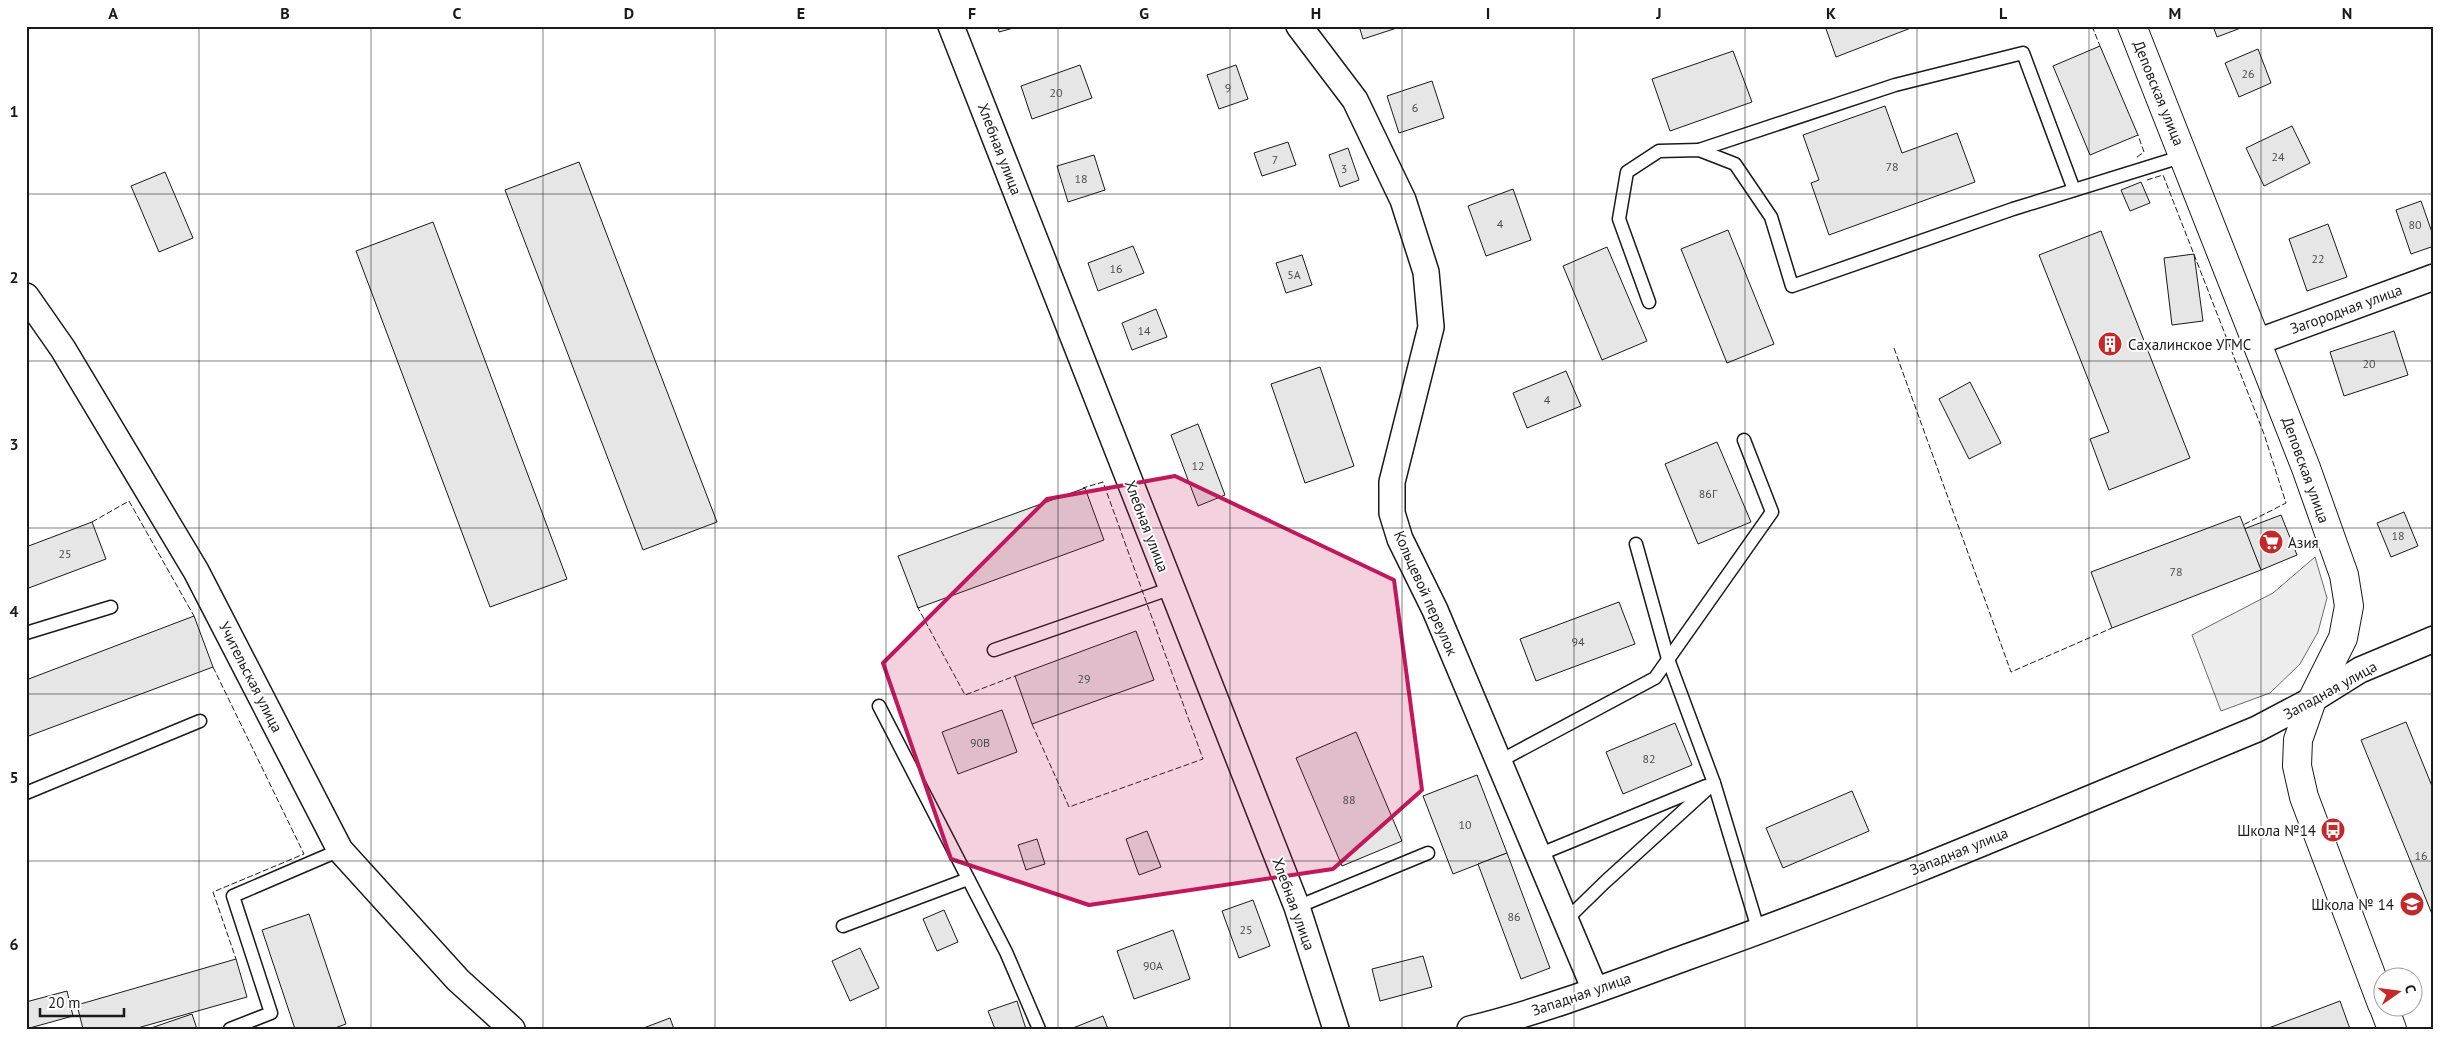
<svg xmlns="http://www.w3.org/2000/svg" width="2460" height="1055" font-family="'PT Sans',sans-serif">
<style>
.built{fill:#ededed;stroke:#6a6a6a}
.building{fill:#e6e6e6;stroke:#1a1a1a}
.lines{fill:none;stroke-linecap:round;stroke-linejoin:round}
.lane-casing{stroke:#1a1a1a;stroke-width:15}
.street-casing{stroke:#1a1a1a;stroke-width:28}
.secondary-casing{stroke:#1a1a1a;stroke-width:30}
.lane{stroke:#fff;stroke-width:12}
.street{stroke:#fff;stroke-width:25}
.secondary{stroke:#fff;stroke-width:28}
.fence{stroke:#1a1a1a;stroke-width:1;stroke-dasharray:6 2.5;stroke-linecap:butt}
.marked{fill:#c2185b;fill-opacity:0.2;stroke:#c2185b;stroke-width:4;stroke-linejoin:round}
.grid{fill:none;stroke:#1a1a1a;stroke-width:1;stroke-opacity:0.55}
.labels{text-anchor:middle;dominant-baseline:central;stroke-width:4;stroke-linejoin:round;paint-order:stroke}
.number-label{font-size:12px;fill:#4d4d4d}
.street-label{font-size:15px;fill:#1a1a1a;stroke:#fff}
.poi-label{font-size:15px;fill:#1a1a1a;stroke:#fff;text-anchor:start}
.neatline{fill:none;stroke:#1a1a1a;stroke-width:2}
.grid-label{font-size:16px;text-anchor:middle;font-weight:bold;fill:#1a1a1a}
</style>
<rect width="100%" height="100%" fill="#fff"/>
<polygon class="built" points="2315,557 2327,598 2318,632 2300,664 2270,693 2221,711 2192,635 2273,593"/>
<g class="building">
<polygon points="998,26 1021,26 999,32"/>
<polygon points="1359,26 1403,26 1363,39"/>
<polygon points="1825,26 1916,26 1836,57"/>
<polygon points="2213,26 2246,26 2217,37"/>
<polygon points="2100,46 2138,135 2090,155 2053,66"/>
<polygon points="2258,49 2271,83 2239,97 2225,63"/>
<polygon points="1733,51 1752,102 1670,131 1652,79"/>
<polygon points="1080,65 1092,98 1032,119 1021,86"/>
<polygon points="1236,65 1248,99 1219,109 1207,75"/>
<polygon points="1432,81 1444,118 1399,133 1387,96"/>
<polygon points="1885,106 1902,153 1957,133 1975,182 1829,235 1811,183 1819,180 1803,135"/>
<polygon points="2292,126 2310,163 2264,186 2246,148"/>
<polygon points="1288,142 1296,165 1262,176 1254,153"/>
<polygon points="1348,148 1359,180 1340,187 1329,155"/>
<polygon points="1094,155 1105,190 1068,202 1057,166"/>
<polygon points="579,162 717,522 643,550 505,190"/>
<polygon points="165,172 193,238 159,252 131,186"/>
<polygon points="2141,182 2150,203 2130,211 2121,190"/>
<polygon points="1513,189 1531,240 1486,256 1468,206"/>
<polygon points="2421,201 2434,238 2434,246 2411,254 2396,210"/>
<polygon points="433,222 567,579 490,607 356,251"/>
<polygon points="2328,224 2347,277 2307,291 2289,239"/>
<polygon points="1728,230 1774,344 1727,363 1681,249"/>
<polygon points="2101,231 2190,458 2109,490 2090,439 2109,432 2039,255"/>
<polygon points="1133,246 1144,273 1098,291 1088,263"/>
<polygon points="1607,247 1647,341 1602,360 1563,266"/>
<polygon points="2194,254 2203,321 2172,325 2164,258"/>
<polygon points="1302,255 1312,285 1286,293 1276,263"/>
<polygon points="1156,309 1167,337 1132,350 1122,323"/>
<polygon points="2394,331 2408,375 2344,396 2330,352"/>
<polygon points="1320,367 1354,466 1305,483 1271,384"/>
<polygon points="1566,371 1581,406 1527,428 1513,393"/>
<polygon points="1970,382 2001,443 1969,459 1939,399"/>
<polygon points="1198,424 1225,495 1198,506 1171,435"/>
<polygon points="1717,442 1751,522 1698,544 1665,464"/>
<polygon points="1085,488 1104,540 918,608 898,556"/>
<polygon points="2404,512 2418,546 2391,557 2377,523"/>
<polygon points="2281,515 2297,555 2261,570 2244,529"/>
<polygon points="2240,516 2261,570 2112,628 2091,572"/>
<polygon points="92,522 106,559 26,589 26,547"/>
<polygon points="1619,602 1635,644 1536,681 1520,639"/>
<polygon points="194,616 213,667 26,737 26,680"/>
<polygon points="1136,631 1154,680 1032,724 1015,676"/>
<polygon points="1002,710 1017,752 958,774 942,732"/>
<polygon points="2406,722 2434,791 2434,919 2361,740"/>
<polygon points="1675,723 1692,765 1623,794 1606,752"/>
<polygon points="1356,732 1402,841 1342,866 1296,758"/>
<polygon points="1477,775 1507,853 1453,874 1423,796"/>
<polygon points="1852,791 1869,831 1783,868 1766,828"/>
<polygon points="1147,831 1161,867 1139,875 1126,839"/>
<polygon points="1037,839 1045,864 1026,870 1018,845"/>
<polygon points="1507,853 1550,968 1521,979 1478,864"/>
<polygon points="1253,900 1270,946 1239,958 1222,911"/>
<polygon points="944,910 958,942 937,951 923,919"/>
<polygon points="309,914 346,1024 332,1029 295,1029 262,930"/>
<polygon points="1173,930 1190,979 1134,999 1117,951"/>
<polygon points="860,948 879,988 850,1001 832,961"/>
<polygon points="1423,956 1432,987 1380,1001 1372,969"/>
<polygon points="236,959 247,997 134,1029 83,1029 77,1005"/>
<polygon points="67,991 73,1016 26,1029 26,1002"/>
<polygon points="1017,1001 1026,1029 995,1029 988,1011"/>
<polygon points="2340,1001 2350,1029 2266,1029"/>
<polygon points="192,1014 197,1029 148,1029"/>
<polygon points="1103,1016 1108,1029 1074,1029 1073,1028"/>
<polygon points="670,1018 674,1029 641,1029"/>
</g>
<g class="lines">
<defs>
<g id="lane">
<polyline points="1699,150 1895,85 2023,53 2074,190"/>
<polyline points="1649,302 1619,219 1627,172 1659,151 1699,150 1735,164 1771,217 1792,286 2013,209 2184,156"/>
<polyline points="1636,544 1668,659 1714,783 1759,932"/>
<polyline points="26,633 111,607"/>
<polyline points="994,650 1172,588"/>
<polyline points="879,706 1006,952 1039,1029"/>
<polyline points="1498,762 1655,678 1772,512 1744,440"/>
<polyline points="26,793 200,721"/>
<polyline points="1538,855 1706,786"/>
<polyline points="1297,907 1428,853"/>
<polyline points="1565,921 1605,882 1714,783"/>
<polyline points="843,926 968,879"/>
<polyline points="230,1029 271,1013 233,896 340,850"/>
</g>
<g id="street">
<polyline points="951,26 1297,907 1336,1029"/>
<polyline points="1299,26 1355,100 1403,200 1426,272 1431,327 1392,482 1392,513 1400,539 1435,610 1595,990"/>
<polyline points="26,296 63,349 196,571 340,850 458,980 512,1029"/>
<polyline points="2257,342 2434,277"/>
<path d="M1470 1029C1544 1011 1616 983 1687 957 1880 889 2068 807 2257 729L2312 700 2360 670 2434 639"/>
</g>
<g id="secondary">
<polyline points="2132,26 2306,468 2344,575 2349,606 2343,638 2312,700 2298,740 2297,766 2304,797 2382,1004"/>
<polyline points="2384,1008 2392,1029"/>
</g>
</defs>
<use href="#lane" class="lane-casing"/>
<use href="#street" class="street-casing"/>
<use href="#secondary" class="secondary-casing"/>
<use href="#lane" class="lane"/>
<use href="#street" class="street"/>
<use href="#secondary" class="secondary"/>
<g class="fence">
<polyline points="2092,26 2100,46"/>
<polyline points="2137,157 2144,152 2138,135"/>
<polyline points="2147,180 2163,175 2264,434 2286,503 2243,525"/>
<polyline points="1894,348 2011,672 2112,628"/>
<polyline points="92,522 129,501 194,616"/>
<polyline points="917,606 965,695 1015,676"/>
<polyline points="213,667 304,854 213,892 236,959"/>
<polyline points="1032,724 1069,807 1203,759 1103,482 1083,488"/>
</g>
</g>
<path class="marked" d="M1175 476 1394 580 1422 790 1333 869 1089 905 951 859 883 663 1047 499Z"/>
<path class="grid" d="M199 26V1029M371 26V1029M543 26V1029M715 26V1029M886 26V1029M1058 26V1029M1230 26V1029M1402 26V1029M1574 26V1029M1745 26V1029M1917 26V1029M2089 26V1029M2261 26V1029M26 194H2434M26 361H2434M26 528H2434M26 694H2434M26 861H2434"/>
<defs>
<symbol id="building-disc" viewBox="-11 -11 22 22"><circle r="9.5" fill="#c62828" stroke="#fff"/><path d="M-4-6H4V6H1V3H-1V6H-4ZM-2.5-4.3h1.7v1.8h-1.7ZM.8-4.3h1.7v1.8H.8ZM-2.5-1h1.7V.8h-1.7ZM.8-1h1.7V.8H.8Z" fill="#fff"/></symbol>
<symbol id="supermarket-disc" viewBox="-11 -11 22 22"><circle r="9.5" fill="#c62828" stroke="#fff"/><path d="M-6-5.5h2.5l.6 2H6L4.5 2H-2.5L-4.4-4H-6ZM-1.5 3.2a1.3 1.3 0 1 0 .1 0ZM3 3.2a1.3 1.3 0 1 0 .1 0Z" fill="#fff"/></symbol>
<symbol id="bus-disc" viewBox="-11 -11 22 22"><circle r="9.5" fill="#c62828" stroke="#fff"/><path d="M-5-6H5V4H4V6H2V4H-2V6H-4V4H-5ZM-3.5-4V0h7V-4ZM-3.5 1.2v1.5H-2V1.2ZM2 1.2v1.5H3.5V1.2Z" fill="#fff"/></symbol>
<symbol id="school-disc" viewBox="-11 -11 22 22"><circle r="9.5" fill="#c62828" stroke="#fff"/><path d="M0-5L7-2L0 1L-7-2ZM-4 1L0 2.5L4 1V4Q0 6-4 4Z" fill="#fff"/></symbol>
</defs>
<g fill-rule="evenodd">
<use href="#building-disc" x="2096" y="330" width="28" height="28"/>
<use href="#supermarket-disc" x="2257" y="528" width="28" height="28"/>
<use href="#bus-disc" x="2319" y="816" width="28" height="28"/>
<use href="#school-disc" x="2398" y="890" width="28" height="28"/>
</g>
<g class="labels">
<g class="number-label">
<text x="2248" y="73">26</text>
<text x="1228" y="87">9</text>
<text x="1056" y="92">20</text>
<text x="1415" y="107">6</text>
<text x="2278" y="156">24</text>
<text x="1275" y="159">7</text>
<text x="1892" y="166">78</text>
<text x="1344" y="168">3</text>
<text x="1081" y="178">18</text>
<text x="1500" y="223">4</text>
<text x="2415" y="224">80</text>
<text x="2318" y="258">22</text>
<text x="1116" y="268">16</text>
<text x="1294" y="274">5А</text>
<text x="1144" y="330">14</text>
<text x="2369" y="363">20</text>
<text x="1547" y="399">4</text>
<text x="1198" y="465">12</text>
<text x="1708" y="493">86Г</text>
<text x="2398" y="535">18</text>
<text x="65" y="553">25</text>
<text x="2176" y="571">78</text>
<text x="1578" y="641">94</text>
<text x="1084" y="678">29</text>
<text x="980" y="742">90В</text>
<text x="1649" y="758">82</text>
<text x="1349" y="799">88</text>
<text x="1465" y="824">10</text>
<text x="2421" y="855">16</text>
<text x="1514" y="916">86</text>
<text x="1246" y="929">25</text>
<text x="1153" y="965">90А</text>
</g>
<g class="street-label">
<text transform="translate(2159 93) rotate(68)">Деповская улица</text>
<text transform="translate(1000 149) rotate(69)">Хлебная улица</text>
<text transform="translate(2346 309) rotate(-20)">Загородная улица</text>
<text transform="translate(2306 470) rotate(70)">Деповская улица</text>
<text transform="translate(1147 526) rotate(69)">Хлебная улица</text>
<text transform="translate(1426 593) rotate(66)">Кольцевой переулок</text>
<text transform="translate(251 677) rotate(63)">Учительская улица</text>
<text transform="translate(2330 690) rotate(-29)">Западная улица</text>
<text transform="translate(1959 851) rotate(-22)">Западная улица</text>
<text transform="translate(1294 904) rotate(70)">Хлебная улица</text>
<text transform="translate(1581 994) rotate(-19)">Западная улица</text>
</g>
<g class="poi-label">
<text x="2128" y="344">Сахалинское УГМС</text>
<text x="2288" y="542">Азия</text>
<text x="2316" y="830" text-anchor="end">Школа №14</text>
<text x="2394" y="904" text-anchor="end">Школа № 14</text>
</g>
</g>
<rect width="2460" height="1055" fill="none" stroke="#ffffff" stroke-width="55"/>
<g transform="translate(2398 992) rotate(76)"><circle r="24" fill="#ffffff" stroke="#a3a3a3"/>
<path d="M0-4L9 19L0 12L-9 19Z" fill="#c62828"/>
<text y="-8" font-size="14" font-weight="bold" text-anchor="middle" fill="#1a1a1a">С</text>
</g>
<path d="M40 1008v8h84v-8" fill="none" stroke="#1a1a1a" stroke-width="2.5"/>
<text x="48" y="1008" font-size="15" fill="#1a1a1a" stroke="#ffffff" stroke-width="4" paint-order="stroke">20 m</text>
<rect x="28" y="28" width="2404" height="1000" class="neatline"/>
<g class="grid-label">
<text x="113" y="19">A</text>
<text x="285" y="19">B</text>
<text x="457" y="19">C</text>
<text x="629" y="19">D</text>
<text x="801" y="19">E</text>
<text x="972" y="19">F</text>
<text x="1144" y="19">G</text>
<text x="1316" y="19">H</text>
<text x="1488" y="19">I</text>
<text x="1659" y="19">J</text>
<text x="1831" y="19">K</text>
<text x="2003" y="19">L</text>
<text x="2175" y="19">M</text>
<text x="2347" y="19">N</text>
<text x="14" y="117">1</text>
<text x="14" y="283">2</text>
<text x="14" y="450">3</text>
<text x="14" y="617">4</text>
<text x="14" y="783">5</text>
<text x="14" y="950">6</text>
</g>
</svg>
